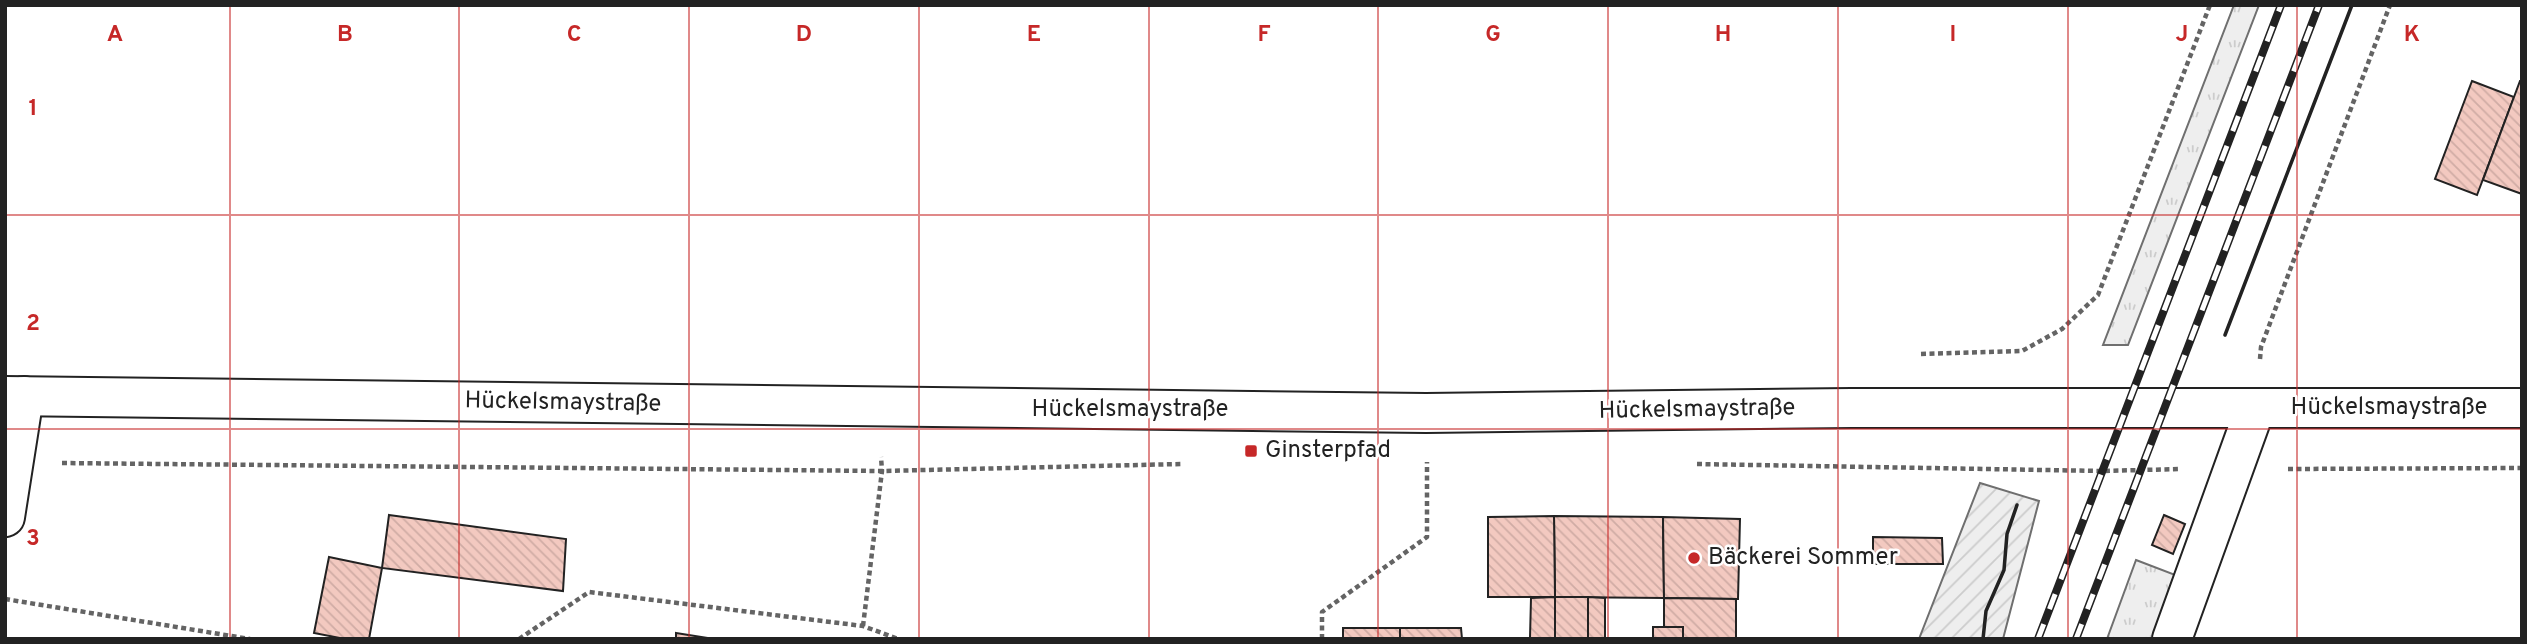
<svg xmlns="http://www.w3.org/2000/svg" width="2527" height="644" font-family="Overpass,sans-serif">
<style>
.grass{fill:url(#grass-tufts);stroke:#6f6f6f;stroke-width:2}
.garden{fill:url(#garden-furrows);stroke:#6f6f6f;stroke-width:2}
.building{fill:url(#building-back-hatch);stroke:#222;stroke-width:2}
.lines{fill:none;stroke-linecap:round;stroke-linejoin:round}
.street-casing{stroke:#222;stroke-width:42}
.secondary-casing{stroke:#222;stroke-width:42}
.path{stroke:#646464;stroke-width:4.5;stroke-dasharray:5 3.5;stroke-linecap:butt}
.street{stroke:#fff;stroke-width:38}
.secondary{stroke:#fff;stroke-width:38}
.rail-casing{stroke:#222;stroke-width:8}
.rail{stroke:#fff;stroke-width:5;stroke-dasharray:16;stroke-linecap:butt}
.wall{stroke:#222;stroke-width:3.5}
.grid{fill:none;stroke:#c62828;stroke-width:2;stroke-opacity:0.55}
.poi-dot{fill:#c62828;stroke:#fff;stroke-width:2.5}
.labels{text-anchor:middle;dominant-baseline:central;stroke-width:5;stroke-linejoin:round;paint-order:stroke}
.street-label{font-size:24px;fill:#222;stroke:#fff}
.poi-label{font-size:24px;fill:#222;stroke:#fff;text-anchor:start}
.grid-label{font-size:23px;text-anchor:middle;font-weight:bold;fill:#c62828;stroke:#fff;stroke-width:5;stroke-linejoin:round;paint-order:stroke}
</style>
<defs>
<pattern id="grass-tufts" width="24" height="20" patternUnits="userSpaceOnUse" patternTransform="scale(1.75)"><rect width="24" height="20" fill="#eee"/><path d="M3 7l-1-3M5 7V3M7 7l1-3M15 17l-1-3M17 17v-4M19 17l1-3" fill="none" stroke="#ccc"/></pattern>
<pattern id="garden-furrows" width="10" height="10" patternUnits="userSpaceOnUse" patternTransform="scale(1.75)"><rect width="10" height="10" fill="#eee"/><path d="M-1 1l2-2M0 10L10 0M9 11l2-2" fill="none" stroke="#ccc"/></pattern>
<pattern id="building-back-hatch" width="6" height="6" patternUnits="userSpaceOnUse" patternTransform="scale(1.75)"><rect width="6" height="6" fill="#f3c9c0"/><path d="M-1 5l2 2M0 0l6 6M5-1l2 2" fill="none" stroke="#d0aca5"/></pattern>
</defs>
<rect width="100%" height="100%" fill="#fff"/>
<g class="grass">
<polygon points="2234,5 2259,5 2128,345 2103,345"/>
<polygon points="2136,560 2178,576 2155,639 2107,639"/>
</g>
<polygon class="garden" points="1980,483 2039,501 2003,639 1919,639"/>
<g class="building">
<polygon points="2472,81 2514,97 2477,195 2435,179"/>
<polygon points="2520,81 2522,81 2522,194 2483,180"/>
<polygon points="389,515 566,539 563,591 382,568"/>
<polygon points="2164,515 2185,524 2173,554 2152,545"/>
<polygon points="1554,516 1663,517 1664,598 1555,597"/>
<polygon points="1554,516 1555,597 1488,597 1488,517"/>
<polygon points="1663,517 1740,519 1738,599 1664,598"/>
<polygon points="1873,537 1942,538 1943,564 1873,564"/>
<polygon points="329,557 382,568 369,639 345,639 314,633"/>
<polygon points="1555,597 1555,638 1530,638 1531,598"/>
<rect x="1555" y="597" width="33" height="42"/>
<polygon points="1588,597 1605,598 1605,639 1588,639"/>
<polygon points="1664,598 1736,599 1736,639 1683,639 1683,627 1664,627"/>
<rect x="1653" y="627" width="30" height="12"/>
<rect x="1343" y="628" width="57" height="11"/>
<polygon points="1400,628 1461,628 1462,639 1400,639"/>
<polygon points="676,633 714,639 676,639"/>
</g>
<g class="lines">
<defs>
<g id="street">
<polyline points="5,517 24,396"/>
<polyline points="2172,639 2255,409"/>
</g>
<polyline id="secondary" points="5,396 1426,413 1852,408 2522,408"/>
</defs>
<use href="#street" class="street-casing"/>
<use href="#secondary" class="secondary-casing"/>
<g class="path">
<polyline points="1921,354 2022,351 2062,329 2098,295 2210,5"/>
<polyline points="2260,359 2261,347 2390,5"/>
<polyline points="62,463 882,471 1181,464"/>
<polyline points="1697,464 2102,471 2181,469"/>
<polyline points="2288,469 2522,468"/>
<polyline points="5,599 250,639"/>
<polyline points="863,626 882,471 881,457"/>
<polyline points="519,639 589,592 863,626 898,639"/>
<polyline points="1322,639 1322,612 1427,537 1427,462"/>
</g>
<use href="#street" class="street"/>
<use href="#secondary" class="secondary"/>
<defs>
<g id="rail">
<polyline points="2038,639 2281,5"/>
<polyline points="2076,639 2319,5"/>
</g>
</defs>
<use href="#rail" class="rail-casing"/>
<use href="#rail" class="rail"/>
<g class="wall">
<polyline points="2225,335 2352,5"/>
<polyline points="1983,639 1986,611 2004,570 2007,534 2017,505"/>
</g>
</g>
<path class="grid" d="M230 5V639M459 5V639M689 5V639M919 5V639M1149 5V639M1378 5V639M1608 5V639M1838 5V639M2068 5V639M2297 5V639M5 215H2522M5 429H2522"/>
<g class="poi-dot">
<rect x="1244" y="444" width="14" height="14" rx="3.5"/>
<circle cx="1694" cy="558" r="7"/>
</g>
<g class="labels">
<g class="street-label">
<text transform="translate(563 403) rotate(1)">Hückelsmaystraße</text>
<text x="2389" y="408">Hückelsmaystraße</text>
<text x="1130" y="410">Hückelsmaystraße</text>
<text transform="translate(1697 410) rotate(-1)">Hückelsmaystraße</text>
</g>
<g class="poi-label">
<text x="1265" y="451">Ginsterpfad</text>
<text x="1708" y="558">Bäckerei Sommer</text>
</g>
</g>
<g class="grid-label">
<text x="115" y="41">A</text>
<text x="345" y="41">B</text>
<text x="574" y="41">C</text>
<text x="804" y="41">D</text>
<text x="1034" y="41">E</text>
<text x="1264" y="41">F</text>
<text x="1493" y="41">G</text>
<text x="1723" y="41">H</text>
<text x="1953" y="41">I</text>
<text x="2182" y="41">J</text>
<text x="2412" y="41">K</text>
<text x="33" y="115">1</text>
<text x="33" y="330">2</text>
<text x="33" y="545">3</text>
</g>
<rect width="2527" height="644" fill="none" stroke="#222222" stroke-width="14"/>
</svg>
